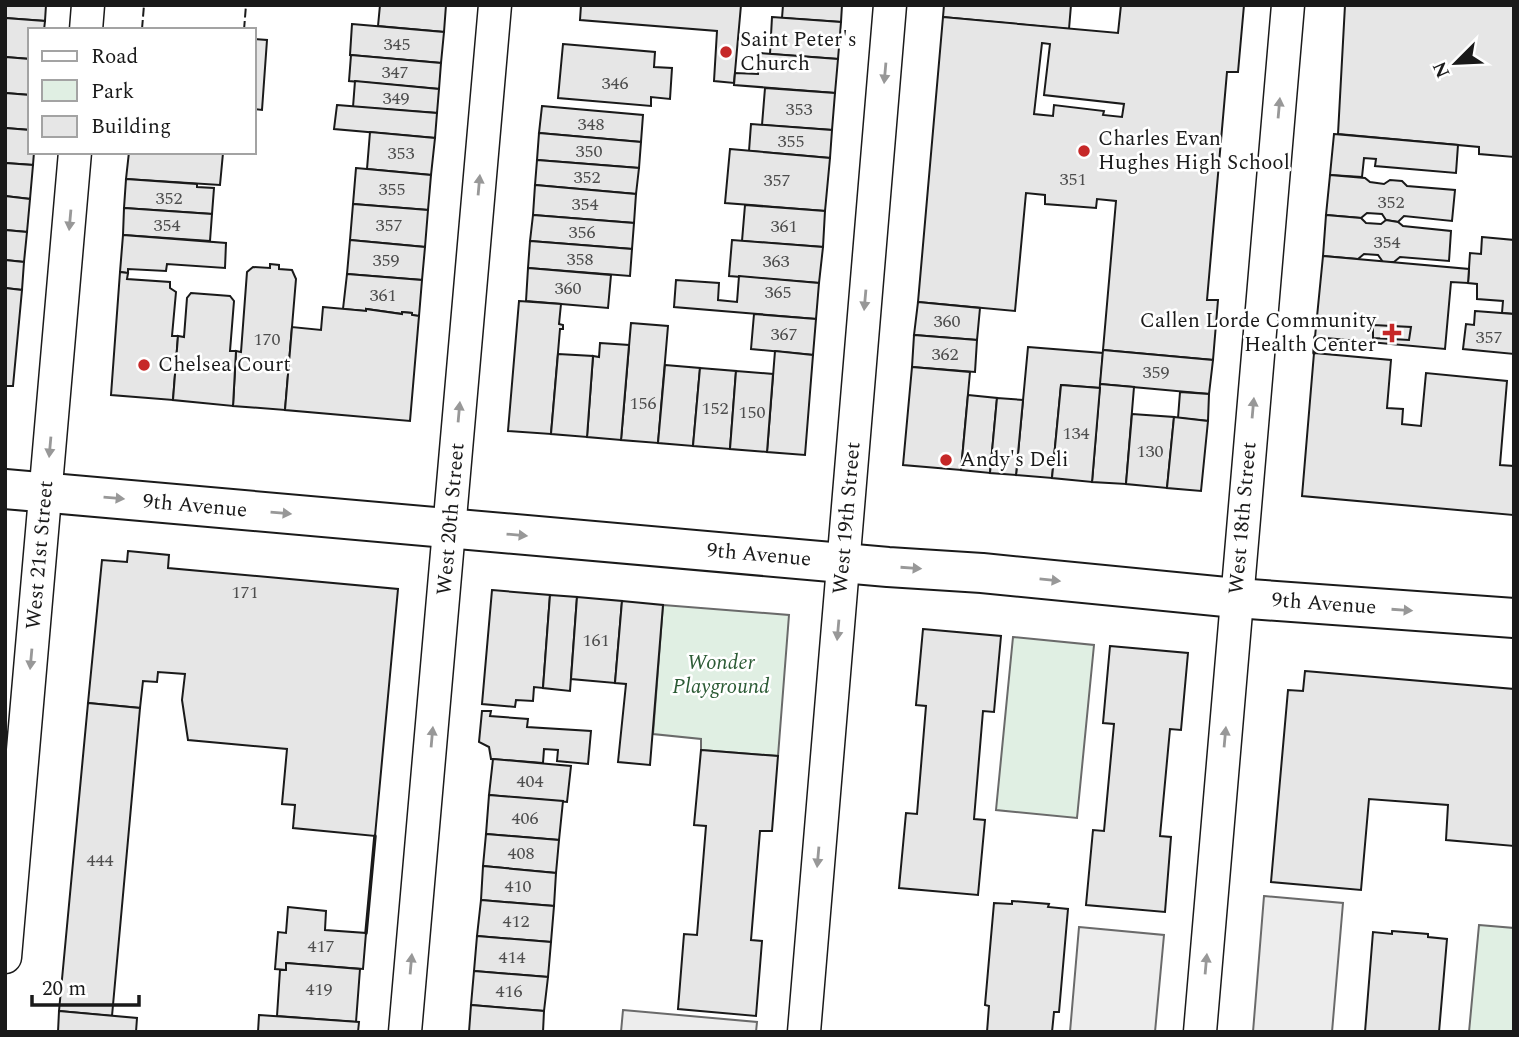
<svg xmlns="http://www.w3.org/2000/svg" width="1519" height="1037" font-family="Spectral,serif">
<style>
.green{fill:#e0efe3;stroke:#6a6a6a;stroke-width:2}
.parking{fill:#ededed;stroke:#6a6a6a;stroke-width:2}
.building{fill:#e6e6e6;stroke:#1a1a1a;stroke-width:2;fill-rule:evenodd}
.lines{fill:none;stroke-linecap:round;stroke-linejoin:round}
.street-casing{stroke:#1a1a1a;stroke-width:35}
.secondary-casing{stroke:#1a1a1a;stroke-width:42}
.street{stroke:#fff;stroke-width:32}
.secondary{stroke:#fff;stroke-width:38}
.fence{stroke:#1a1a1a;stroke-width:2;stroke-dasharray:9 3.5;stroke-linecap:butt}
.wall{stroke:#1a1a1a;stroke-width:3.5}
.oneway{fill:#989898}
.poi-dot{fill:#c62828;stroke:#fff;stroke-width:2.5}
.labels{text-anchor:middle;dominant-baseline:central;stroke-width:5;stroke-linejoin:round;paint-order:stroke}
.number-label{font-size:18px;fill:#4d4d4d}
.poi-label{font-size:21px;fill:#1a1a1a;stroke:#fff;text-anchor:start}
.street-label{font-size:21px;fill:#1a1a1a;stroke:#fff}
.park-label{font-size:21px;font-style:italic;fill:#2b5a34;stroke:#fff}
</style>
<rect width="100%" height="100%" fill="#fff"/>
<g class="green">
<polygon points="663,605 789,615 778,756 701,750 701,739 653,734"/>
<polygon points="1013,637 1094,645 1077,818 996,810"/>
<polygon points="1479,925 1514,928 1514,1032 1469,1032"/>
</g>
<g class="parking">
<polygon points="1264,896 1343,903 1332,1032 1253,1032"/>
<polygon points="1079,927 1164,935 1155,1032 1070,1032"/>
<polygon points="623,1010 757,1022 756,1032 621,1032"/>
</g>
<g class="building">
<polygon points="5,5 46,5 45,21 5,18"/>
<polygon points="380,5 446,5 444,32 378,26"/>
<polygon points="581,5 741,5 734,83 714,81 717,31 580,20"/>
<polygon points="783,5 842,5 841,22 782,18"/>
<polygon points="944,5 1071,5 1069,29 943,17"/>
<path d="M1121 5H1244L1238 72H1227L1207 300H1218L1213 360 1103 350 1116 201 1097 199 1096 208 1045 204V195L1026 193 1015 311 918 302 943 17 1118 33ZM1042 43 1050 44 1044 95 1124 104 1122 117 1103 115 1104 111 1054 105 1053 116 1034 114Z"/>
<polygon points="1345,5 1514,5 1514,157 1479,154 1479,147 1338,134"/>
<polygon points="772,17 841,22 838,59 770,54"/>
<polygon points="5,18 45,21 44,30 30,30 30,59 5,57"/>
<polygon points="352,24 444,32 441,63 350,55"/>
<polygon points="254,39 267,40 262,110 254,109"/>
<polygon points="563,44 655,52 654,67 672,68 670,99 651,97 651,106 558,98"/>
<polygon points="760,53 838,59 835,93 734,85 735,73 758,74"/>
<polygon points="351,55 441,63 439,89 349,81"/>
<polygon points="5,57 30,59 30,95 5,93"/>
<polygon points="355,81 439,89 437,113 353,107"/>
<polygon points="765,88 835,93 832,130 762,125"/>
<polygon points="5,93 30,95 30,130 5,128"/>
<polygon points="337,105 437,113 435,138 334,129"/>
<polygon points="542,106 643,115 641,142 539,133"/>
<polygon points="751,124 832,130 830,158 749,151"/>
<polygon points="5,128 30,130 30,152 34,152 33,165 5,163"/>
<polygon points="370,132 435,138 431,175 367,169"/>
<polygon points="539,133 641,142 639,168 537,160"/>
<polygon points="1334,134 1458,145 1456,173 1375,166 1376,159 1364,158 1362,177 1330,175"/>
<polygon points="730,149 830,158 825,211 725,203"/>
<polygon points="129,152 223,153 220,185 126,179"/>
<polygon points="537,160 639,168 636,194 535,185"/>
<polygon points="5,163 33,165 30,199 5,196"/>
<polygon points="356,168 431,175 428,210 353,204"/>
<polygon points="1330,175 1365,178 1370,182 1384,184 1390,180 1402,181 1407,186 1455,190 1452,221 1404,216 1398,222 1386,220 1382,214 1367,213 1361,218 1326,215"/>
<polygon points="126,179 197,184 197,187 214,188 212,214 124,208"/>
<polygon points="535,185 636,194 634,223 533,215"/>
<polygon points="5,196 30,199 27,232 5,230"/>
<polygon points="353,204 428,210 425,247 350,240"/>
<polygon points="745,205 825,211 823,247 742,241"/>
<polygon points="124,208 212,214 210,241 123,235"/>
<polygon points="533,215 634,223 632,249 530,241"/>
<polygon points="1326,215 1361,218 1366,223 1381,224 1386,220 1398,222 1403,226 1451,231 1449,261 1400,257 1394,262 1383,262 1378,255 1364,254 1358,259 1323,256"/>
<polygon points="5,230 27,232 24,262 5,260"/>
<polygon points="123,235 226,243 225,268 167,264 166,271 128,269 128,273 120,272"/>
<polygon points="1482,237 1514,240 1514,314 1502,313 1503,301 1477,299 1477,284 1468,283 1470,253 1481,254"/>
<polygon points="350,240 425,247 422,280 347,274"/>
<polygon points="732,240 823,247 819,283 729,276"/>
<polygon points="530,241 632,249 630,276 528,268"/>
<polygon points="1323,256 1469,269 1468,283 1451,282 1445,349 1315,337"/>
<polygon points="5,260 24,262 22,290 5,288"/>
<polygon points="270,264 279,265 279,269 292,270 296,279 285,410 233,406 236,351 241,352 247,272 253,267 270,268"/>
<polygon points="528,268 611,275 608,308 526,301"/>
<polygon points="120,272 128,273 127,279 170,282 170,288 176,292 172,336 178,336 173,400 111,395"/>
<polygon points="347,274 422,280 419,316 412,315 412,313 402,312 402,314 366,309 366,311 343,309"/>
<polygon points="739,276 819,283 816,319 674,307 676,280 719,283 718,300 737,302"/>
<polygon points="5,288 22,290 13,386 5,386"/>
<polygon points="191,293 230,296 234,301 230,351 236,351 233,406 173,400 178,336 184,337 187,298"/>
<polygon points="519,301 561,304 559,324 563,325 563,329 560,329 551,434 508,431"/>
<polygon points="918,302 980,308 977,340 914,335"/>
<polygon points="323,307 366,311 366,309 402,314 402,312 412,313 412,315 419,316 410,421 285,410 292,327 321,330"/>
<polygon points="1475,311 1514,314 1514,354 1463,349 1466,324 1474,325"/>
<polygon points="754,314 816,319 813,355 751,349"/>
<polygon points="631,323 668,326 658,443 621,440"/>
<polygon points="1373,325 1411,327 1409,340 1373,338"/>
<polygon points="914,335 977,340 975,372 912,367"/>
<polygon points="600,343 629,345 621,440 587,437 593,356 599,357"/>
<polygon points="1028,347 1103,353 1100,388 1061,385 1052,478 1016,475"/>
<polygon points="1103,350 1213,360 1209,394 1100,384"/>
<polygon points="775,351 813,355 805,455 767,452"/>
<polygon points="1314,353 1391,360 1387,408 1403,409 1402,424 1421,426 1426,373 1507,381 1500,465 1514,466 1513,515 1302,496"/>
<polygon points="558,354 593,356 587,437 551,434"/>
<polygon points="665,365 700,368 693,446 658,443"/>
<polygon points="912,367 970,372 961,470 903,465"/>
<polygon points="700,368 736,371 730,449 693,446"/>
<polygon points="736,371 773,374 767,452 730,449"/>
<polygon points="1100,384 1134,387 1126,484 1092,482"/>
<polygon points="1061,385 1100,388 1092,482 1052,478"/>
<polygon points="1180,392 1209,394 1208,421 1178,418"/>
<polygon points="968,395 997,398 990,473 961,470"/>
<polygon points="997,398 1023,400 1016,475 990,473"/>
<polygon points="1132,414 1174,417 1167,488 1126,484"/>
<polygon points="1174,417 1208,421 1201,491 1167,488"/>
<polygon points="128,551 169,555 168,568 398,589 375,836 293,828 295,805 282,804 287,749 188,740 182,700 185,674 158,672 157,682 143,681 140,708 88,703 102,560 127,562"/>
<polygon points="492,590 550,595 543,688 534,687 533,701 516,700 515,707 482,704"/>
<polygon points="550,595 577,597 570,691 543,688"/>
<polygon points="577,597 622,601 615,683 571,679"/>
<polygon points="622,601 663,605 650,765 618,762 626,684 615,683"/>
<polygon points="923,629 1001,636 994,712 983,711 974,819 985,820 978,895 899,888 906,813 917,814 926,706 916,705"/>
<polygon points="1110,646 1188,653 1181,730 1170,729 1160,836 1171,837 1165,912 1086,905 1093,830 1104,831 1114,724 1103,723"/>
<polygon points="1305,671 1514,689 1514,846 1446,840 1448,805 1369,799 1361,890 1271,882 1288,690 1303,691"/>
<polygon points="88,703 140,708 112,1016 59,1011"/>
<polygon points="482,711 491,711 490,716 528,719 527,727 591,731 588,764 557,761 558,750 544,749 543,763 491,759 489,747 479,742"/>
<polygon points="701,750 778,756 772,831 760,831 751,940 762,941 756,1016 678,1009 684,934 697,935 706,826 694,825"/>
<polygon points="493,759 571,766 567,802 489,795"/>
<polygon points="489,795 563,801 559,840 486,834"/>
<polygon points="486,834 559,840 556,873 483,866"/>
<polygon points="483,866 556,873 554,906 481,900"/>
<polygon points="481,900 554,906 551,942 477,936"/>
<polygon points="1012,901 1049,904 1048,907 1068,909 1059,1012 1054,1012 1052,1032 987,1032 989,1006 985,1005 994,903 1012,904"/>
<polygon points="288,907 326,911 325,930 366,933 363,969 286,963 286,970 275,969 278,932 286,933"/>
<polygon points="1392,931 1428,934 1428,937 1447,939 1439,1032 1365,1032 1373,932 1392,934"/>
<polygon points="477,936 551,942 548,977 474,971"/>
<polygon points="286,963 360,969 356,1022 277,1016 280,970 286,970"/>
<polygon points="474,971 548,977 544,1011 471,1005"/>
<polygon points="471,1005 544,1011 543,1032 469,1032"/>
<polygon points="59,1011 137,1018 136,1032 58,1032"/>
<polygon points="259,1015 359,1022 358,1032 258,1032"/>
</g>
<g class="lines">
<defs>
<g id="street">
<polyline points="86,30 88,5"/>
<polyline points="5,957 75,152"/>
<polyline points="405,1032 495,5"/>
<polyline points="804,1032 890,5"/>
<polyline points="1200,1032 1288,5"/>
</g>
<polyline id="secondary" points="5,489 888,567 982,573 1236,598 1514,618"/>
</defs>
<use href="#street" class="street-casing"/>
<use href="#secondary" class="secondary-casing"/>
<use href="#street" class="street"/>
<use href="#secondary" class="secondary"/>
<g class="fence">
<polyline points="142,29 144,5"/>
<polyline points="244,30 246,5"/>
</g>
<g class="wall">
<polyline points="1314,353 1315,337"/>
<polyline points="366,933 375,836"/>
</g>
</g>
<defs><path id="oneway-solid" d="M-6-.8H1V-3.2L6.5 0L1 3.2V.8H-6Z" transform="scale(1.75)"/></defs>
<g class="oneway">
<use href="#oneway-solid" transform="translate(885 73) rotate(95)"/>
<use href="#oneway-solid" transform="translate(1279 108) rotate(-85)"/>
<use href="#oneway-solid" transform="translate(479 185) rotate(-85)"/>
<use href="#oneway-solid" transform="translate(70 220) rotate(95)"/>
<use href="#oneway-solid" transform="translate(865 300) rotate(95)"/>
<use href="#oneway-solid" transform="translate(1253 408) rotate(-85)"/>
<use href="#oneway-solid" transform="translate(459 412) rotate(-85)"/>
<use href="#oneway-solid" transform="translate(50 447) rotate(95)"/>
<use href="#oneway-solid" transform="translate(114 498) rotate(5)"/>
<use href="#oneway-solid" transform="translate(281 513) rotate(5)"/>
<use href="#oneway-solid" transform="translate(517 535) rotate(5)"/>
<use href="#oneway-solid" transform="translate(911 568) rotate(4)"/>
<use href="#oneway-solid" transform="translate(1050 580) rotate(6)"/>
<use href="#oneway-solid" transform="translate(1402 610) rotate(4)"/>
<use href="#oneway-solid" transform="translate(838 630) rotate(95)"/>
<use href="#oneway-solid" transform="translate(31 659) rotate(95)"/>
<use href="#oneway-solid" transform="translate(432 737) rotate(-85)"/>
<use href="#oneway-solid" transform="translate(1225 737) rotate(-85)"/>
<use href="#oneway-solid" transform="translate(818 857) rotate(95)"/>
<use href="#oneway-solid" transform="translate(411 964) rotate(-85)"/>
<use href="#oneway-solid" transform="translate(1206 964) rotate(-85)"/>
</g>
<g class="poi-dot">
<circle cx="726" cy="52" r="7"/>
<circle cx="1084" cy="151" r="7"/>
<path d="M1388.5 322.5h7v7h7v7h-7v7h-7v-7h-7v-7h7z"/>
<circle cx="144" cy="365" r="7"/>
<circle cx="946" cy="460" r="7"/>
</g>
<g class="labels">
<g class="number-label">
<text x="397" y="44">345</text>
<text x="395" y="72">347</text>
<text x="615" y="83">346</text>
<text x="396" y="98">349</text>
<text x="799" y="109">353</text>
<text x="591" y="124">348</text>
<text x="791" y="141">355</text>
<text x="589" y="151">350</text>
<text x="401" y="153">353</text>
<text x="587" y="177">352</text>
<text x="1073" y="179">351</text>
<text x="777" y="180">357</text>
<text x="392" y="189">355</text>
<text x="169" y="198">352</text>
<text x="1391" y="202">352</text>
<text x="585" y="204">354</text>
<text x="167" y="225">354</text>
<text x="389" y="225">357</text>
<text x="784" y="226">361</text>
<text x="582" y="232">356</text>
<text x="1387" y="242">354</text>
<text x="580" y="259">358</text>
<text x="386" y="260">359</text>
<text x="776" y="261">363</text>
<text x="568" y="288">360</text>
<text x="778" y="292">365</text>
<text x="383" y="295">361</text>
<text x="947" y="321">360</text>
<text x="784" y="334">367</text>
<text x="1489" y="337">357</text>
<text x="267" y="339">170</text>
<text x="945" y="354">362</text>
<text x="1156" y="372">359</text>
<text x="643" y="403">156</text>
<text x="715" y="408">152</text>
<text x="752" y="412">150</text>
<text x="1076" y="433">134</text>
<text x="1150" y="451">130</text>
<text x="245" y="592">171</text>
<text x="596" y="640">161</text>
<text x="530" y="781">404</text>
<text x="525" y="818">406</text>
<text x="521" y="853">408</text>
<text x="100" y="860">444</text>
<text x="518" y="886">410</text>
<text x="516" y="921">412</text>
<text x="321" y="946">417</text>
<text x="512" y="957">414</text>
<text x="319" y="989">419</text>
<text x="509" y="991">416</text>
</g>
<g class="poi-label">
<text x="740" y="40">Saint Peter's<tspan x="740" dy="24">Church</tspan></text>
<text x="1098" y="139">Charles Evan<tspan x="1098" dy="24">Hughes High School</tspan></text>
<text x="1376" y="321" text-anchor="end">Callen Lorde Community<tspan x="1376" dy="24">Health Center</tspan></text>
<text x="158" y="365">Chelsea Court</text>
<text x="960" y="460">Andy's Deli</text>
</g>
<g class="street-label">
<text transform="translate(195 506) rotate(5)">9th Avenue</text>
<text transform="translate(847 518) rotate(-85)">West 19th Street</text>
<text transform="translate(1243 518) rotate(-85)">West 18th Street</text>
<text transform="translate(451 519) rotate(-85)">West 20th Street</text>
<text transform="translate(40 555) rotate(-85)">West 21st Street</text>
<text transform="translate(759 555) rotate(5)">9th Avenue</text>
<text transform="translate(1324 604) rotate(4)">9th Avenue</text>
</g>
<g class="park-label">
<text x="721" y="663">Wonder<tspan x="721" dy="24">Playground</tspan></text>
</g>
</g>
<rect width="1519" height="1037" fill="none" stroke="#1a1a1a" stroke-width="14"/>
<rect x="28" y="28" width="228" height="126" fill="#ffffff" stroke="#a3a3a3" stroke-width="2"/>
<rect x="42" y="51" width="35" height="10" fill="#ffffff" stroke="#a3a3a3" stroke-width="2"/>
<text x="91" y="63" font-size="21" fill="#1a1a1a">Road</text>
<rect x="42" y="80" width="35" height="21" fill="#e0efe3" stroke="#a3a3a3" stroke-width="2"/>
<text x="91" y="98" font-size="21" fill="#1a1a1a">Park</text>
<rect x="42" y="116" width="35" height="21" fill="#e6e6e6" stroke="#a3a3a3" stroke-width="2"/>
<text x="91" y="133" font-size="21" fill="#1a1a1a">Building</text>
<g transform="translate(1456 63) rotate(246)" stroke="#ffffff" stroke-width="5" paint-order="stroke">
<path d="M0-5L12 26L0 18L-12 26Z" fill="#1a1a1a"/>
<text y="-10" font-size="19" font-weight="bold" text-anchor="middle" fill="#1a1a1a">N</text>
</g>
<path d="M32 995v10h107v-10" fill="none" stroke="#1a1a1a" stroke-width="3.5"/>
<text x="42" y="995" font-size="21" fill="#1a1a1a" stroke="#ffffff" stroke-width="5" paint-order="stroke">20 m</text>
</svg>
